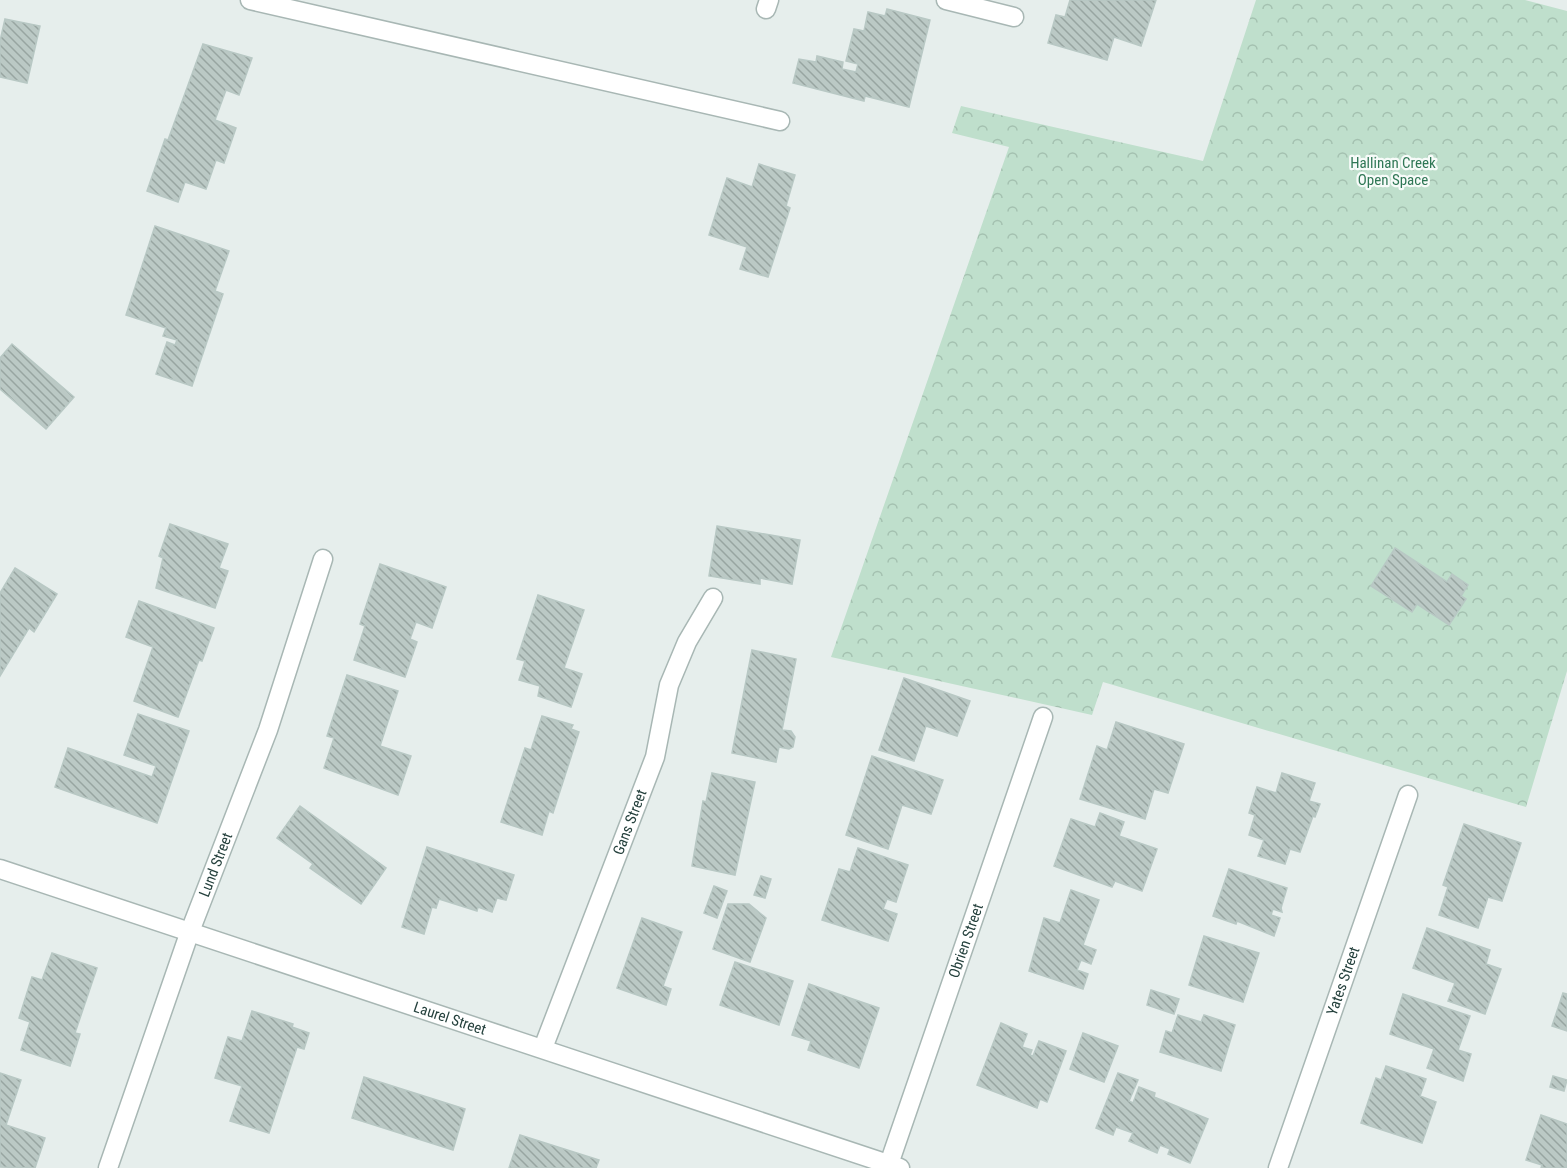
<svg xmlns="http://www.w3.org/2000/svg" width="1567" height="1168" font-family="'Roboto Condensed',sans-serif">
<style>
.forest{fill:url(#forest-crowns)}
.building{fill:url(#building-back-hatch);stroke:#b8c8c4;stroke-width:1.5}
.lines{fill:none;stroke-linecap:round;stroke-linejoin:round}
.minor-casing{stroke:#a8b7b4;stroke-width:21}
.minor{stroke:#fff;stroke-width:18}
.labels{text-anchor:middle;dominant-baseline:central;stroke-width:4.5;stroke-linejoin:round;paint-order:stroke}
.park-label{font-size:15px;fill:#2f7755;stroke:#f7fbf9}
.street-label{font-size:15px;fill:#25413d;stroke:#f7fbf9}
</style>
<defs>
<pattern id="forest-crowns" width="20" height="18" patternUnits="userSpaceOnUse" patternTransform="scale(1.5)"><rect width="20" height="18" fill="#bfdfcc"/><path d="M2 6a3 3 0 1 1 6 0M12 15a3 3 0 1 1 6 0" fill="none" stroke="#a4c1b0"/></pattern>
<pattern id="building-back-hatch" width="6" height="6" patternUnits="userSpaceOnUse" patternTransform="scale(1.5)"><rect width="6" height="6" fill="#bbc9c5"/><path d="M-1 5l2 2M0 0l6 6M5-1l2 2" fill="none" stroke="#98a5a1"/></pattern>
</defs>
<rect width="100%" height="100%" fill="#e6eeec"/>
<polygon class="forest" points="1256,0 1525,0 1567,11 1567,671 1526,807 1103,682 1092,715 831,657 1009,147 952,133 961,106 1203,161"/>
<g class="building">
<polygon points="1070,0 1156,0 1141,46 1114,37 1107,60 1048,43 1056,15 1065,17"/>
<polygon points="887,9 930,20 909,107 865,96 864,101 793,83 799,59 816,62 817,56 843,62 842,69 856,72 858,64 846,61 854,29 864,31 868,12 885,16"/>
<polygon points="5,19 40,26 27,83 0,77 0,41"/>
<polygon points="203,44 252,58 239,95 226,90 215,120 236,128 224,163 216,160 206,189 185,182 178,202 147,191 165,139 168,140"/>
<polygon points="759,164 795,175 786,206 790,208 768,277 740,269 747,247 709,235 727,178 752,187"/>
<polygon points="155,226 229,251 215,291 223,294 192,386 156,374 167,342 175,345 177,340 163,336 166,328 126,315"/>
<polygon points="12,344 74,397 46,429 0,389 0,358"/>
<polygon points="170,524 228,544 219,568 228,571 215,608 156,588 163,558 159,556"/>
<polygon points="717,526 800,540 792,584 760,578 760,584 709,576"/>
<polygon points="1395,548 1447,582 1452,574 1468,585 1461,596 1466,599 1449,625 1417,604 1412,612 1371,586"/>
<polygon points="380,564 446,587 432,628 416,622 410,639 417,642 405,677 354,660 365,626 360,624"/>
<polygon points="15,568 57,594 34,632 29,628 0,676 0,593"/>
<polygon points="538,595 584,610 564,668 582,674 571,707 538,696 540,686 519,680 525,661 517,659"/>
<polygon points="139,601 214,628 202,661 199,660 178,717 134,701 153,647 126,637"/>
<polygon points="752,650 796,659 782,730 791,731 795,737 793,747 789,749 779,747 776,762 732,753"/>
<polygon points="347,675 398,691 380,746 411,756 398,795 324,768 334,738 327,736"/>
<polygon points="904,678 970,701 957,736 926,726 914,761 879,750"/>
<polygon points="138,714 189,731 157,823 55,787 68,748 152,777 156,766 124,755"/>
<polygon points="542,716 573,725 571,729 579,732 553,813 549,811 542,835 501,822 525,748 531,750"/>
<polygon points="1116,722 1184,744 1168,793 1154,789 1145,819 1080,799 1097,746 1107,750"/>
<polygon points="872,756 943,780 931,814 902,805 888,849 846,835"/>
<polygon points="712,773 755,782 735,875 692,866 703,801 706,802"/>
<polygon points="1282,773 1315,783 1309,801 1320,804 1315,817 1313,816 1300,852 1290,849 1285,864 1258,856 1264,840 1249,835 1255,815 1249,813 1257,787 1276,793"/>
<polygon points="300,806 386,868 361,904 310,868 313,864 277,838"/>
<polygon points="1100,813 1124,822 1119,836 1157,849 1142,891 1115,881 1112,887 1054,866 1071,819 1095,827"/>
<polygon points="1464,824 1521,843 1502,901 1488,897 1478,928 1439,915 1448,887 1443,885"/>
<polygon points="427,847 514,875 506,900 497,898 492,912 478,907 477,911 439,899 436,908 432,907 424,934 402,927"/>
<polygon points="858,848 908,865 896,902 887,899 883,909 897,914 888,941 822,920 839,869 850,872"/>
<polygon points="1229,869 1287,888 1281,908 1282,912 1273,909 1271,915 1280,918 1274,936 1237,921 1236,924 1213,916"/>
<polygon points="761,876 771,879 765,898 754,895"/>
<polygon points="714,886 727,891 717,918 704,913"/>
<polygon points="1071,890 1099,900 1083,945 1096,950 1091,964 1081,960 1077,970 1088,974 1083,989 1029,971 1044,918 1060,923"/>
<polygon points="728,904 749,904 766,918 750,962 713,949"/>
<polygon points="642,918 682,932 663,986 671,989 666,1005 617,988"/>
<polygon points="1427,928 1490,950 1486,964 1501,969 1485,1014 1448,1001 1455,983 1413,968"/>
<polygon points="1204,936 1259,953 1243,1002 1189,985"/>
<polygon points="52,953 97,968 75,1033 80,1034 70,1066 21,1050 30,1022 19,1018 32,977 42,980"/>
<polygon points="735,962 793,981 779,1025 720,1005"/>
<polygon points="809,984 879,1008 859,1068 808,1050 811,1041 792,1035"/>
<polygon points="1151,990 1179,999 1174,1014 1147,1005"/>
<polygon points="1563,993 1567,994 1567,1031 1552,1026"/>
<polygon points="1403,994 1470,1016 1458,1050 1471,1054 1463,1081 1427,1068 1434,1049 1390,1034"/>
<polygon points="252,1011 293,1024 292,1027 309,1033 304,1049 297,1047 269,1133 230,1121 242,1086 215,1078 228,1037 242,1041"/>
<polygon points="1178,1015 1201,1022 1204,1015 1235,1025 1221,1071 1160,1052 1166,1031 1172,1033"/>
<polygon points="1001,1023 1027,1034 1022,1047 1032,1050 1030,1055 1033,1056 1039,1041 1066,1051 1047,1102 1040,1099 1037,1108 977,1085"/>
<polygon points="1083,1033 1118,1046 1104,1082 1070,1069"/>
<polygon points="1386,1066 1426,1079 1420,1096 1436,1102 1422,1143 1361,1123 1376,1078 1381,1080"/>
<polygon points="0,1073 21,1080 6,1125 45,1138 35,1168 0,1167"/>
<polygon points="1118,1073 1138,1080 1129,1101 1133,1103 1139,1087 1155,1093 1154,1097 1208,1119 1190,1163 1168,1154 1170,1149 1160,1145 1157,1153 1129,1141 1133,1133 1116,1127 1113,1135 1096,1128"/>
<polygon points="1553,1076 1567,1080 1564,1091 1550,1087"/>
<polygon points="364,1077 465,1109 453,1150 352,1118"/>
<polygon points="1541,1115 1567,1124 1567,1168 1541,1168 1542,1165 1526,1160"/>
<polygon points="520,1135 599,1160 596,1168 509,1168"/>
</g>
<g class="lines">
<defs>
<g id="minor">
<polyline points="250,0 780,121"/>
<polyline points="946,0 1014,17"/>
<polyline points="766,9 769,0"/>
<path id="s1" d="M0 869 900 1168"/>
<path id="s2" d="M543 1048 655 757 669 685 687 642 713 598"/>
<path id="s3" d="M889 1164 1043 717"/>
<path id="s4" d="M108 1168 189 934 268 730 323 559"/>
<path id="s5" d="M1278 1168 1408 795"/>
</g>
</defs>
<use href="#minor" class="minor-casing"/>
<use href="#minor" class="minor"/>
</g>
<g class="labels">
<g class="park-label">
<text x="1393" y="163">Hallinan Creek<tspan x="1393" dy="17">Open Space</tspan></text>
</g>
<g class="street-label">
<text stroke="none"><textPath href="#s2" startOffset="242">Gans Street</textPath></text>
<text stroke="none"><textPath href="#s4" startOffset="322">Lund Street</textPath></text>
<text stroke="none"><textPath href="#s3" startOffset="236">Obrien Street</textPath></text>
<text stroke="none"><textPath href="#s5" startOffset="198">Yates Street</textPath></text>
<text stroke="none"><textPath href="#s1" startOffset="474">Laurel Street</textPath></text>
</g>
</g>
</svg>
